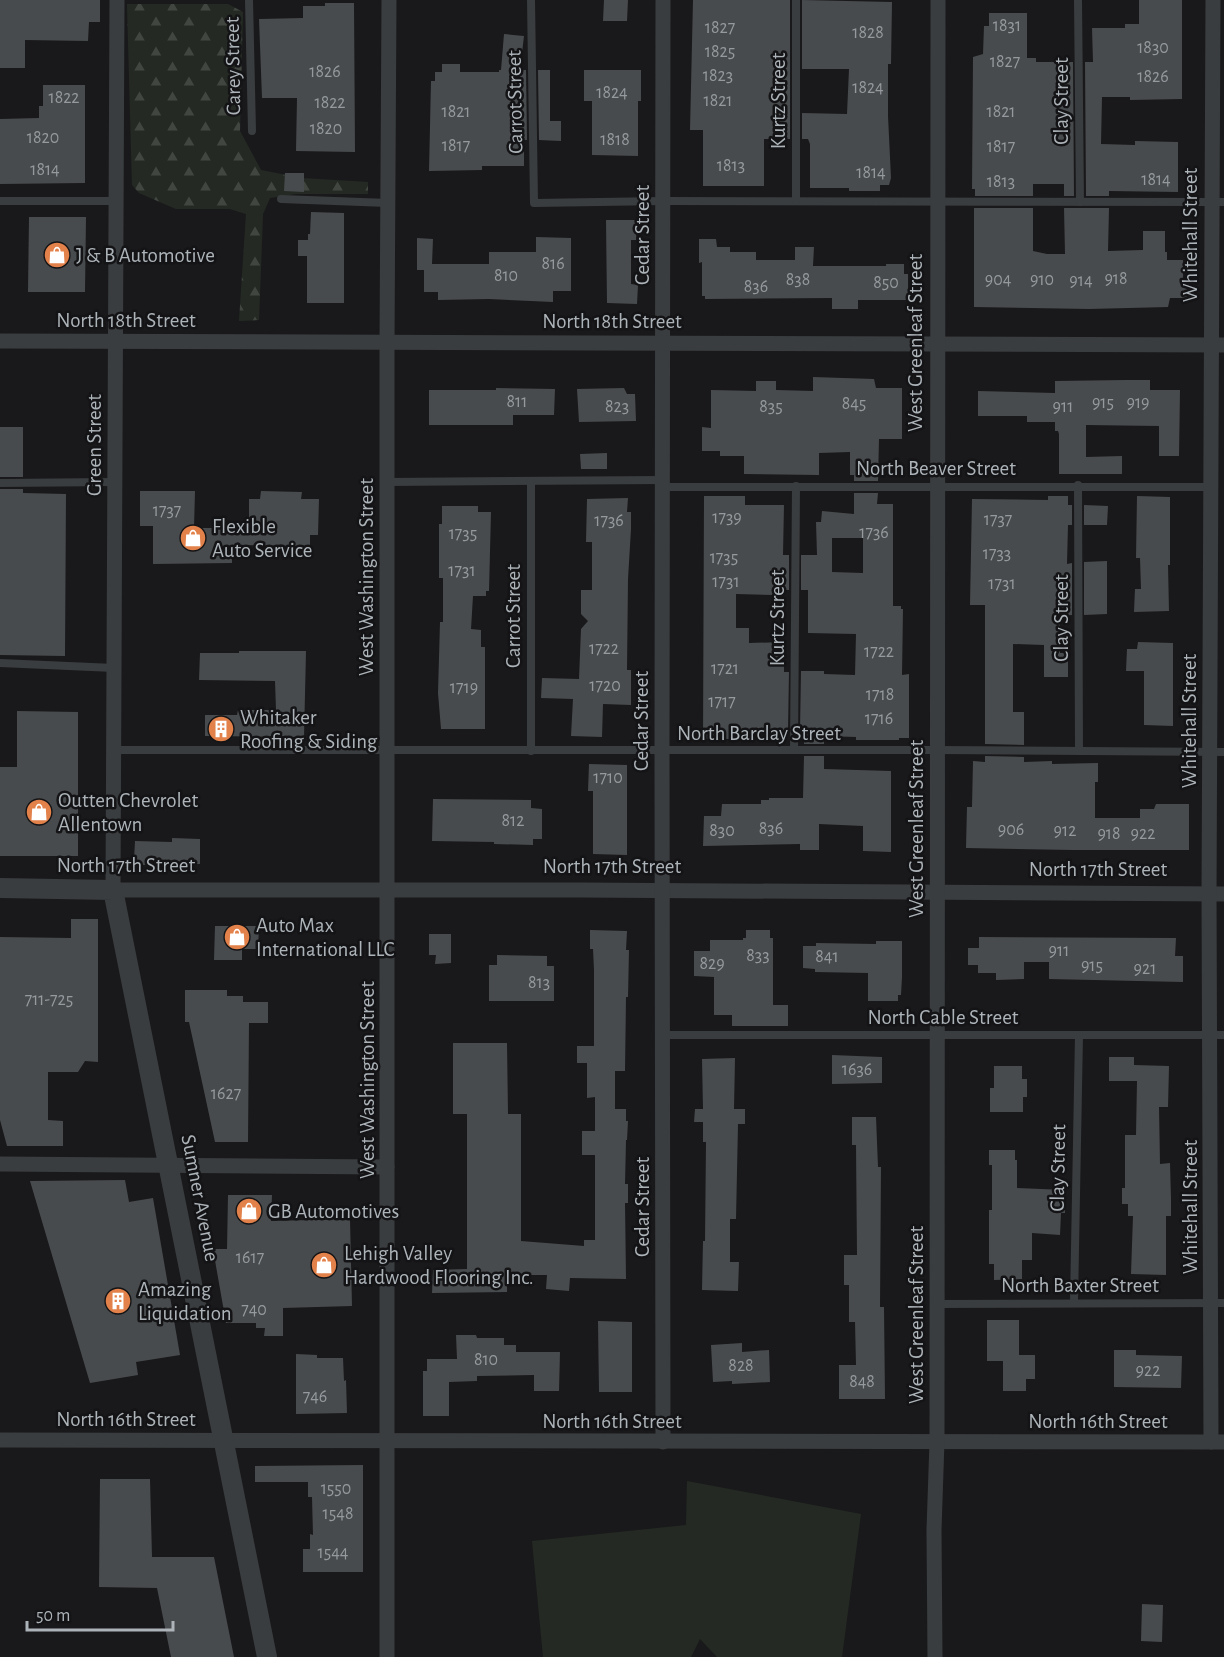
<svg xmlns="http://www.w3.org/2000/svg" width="1224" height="1657" font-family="'Alegreya Sans',sans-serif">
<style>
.grass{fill:#242a23}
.forest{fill:url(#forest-firs)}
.building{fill:#484b4d;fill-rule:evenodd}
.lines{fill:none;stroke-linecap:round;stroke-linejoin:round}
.service{stroke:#3a3d3f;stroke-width:8}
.minor{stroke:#3a3d3f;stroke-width:15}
.tertiary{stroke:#3a3d3f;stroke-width:20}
.labels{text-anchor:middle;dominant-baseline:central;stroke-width:5;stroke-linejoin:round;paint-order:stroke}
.number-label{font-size:18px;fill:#949a9e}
.street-label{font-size:21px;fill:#adb4b9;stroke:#141416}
.poi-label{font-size:21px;fill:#adb4b9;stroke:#141416;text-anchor:start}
</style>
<defs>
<pattern id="forest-firs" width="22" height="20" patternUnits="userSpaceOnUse" patternTransform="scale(1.5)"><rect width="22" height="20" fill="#242a23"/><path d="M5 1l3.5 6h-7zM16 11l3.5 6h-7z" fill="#414641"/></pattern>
</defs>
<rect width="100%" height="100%" fill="#19191b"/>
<polygon class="grass" points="687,1481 861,1514 842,1657 717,1657 700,1639 691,1657 543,1657 532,1541 686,1525"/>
<polygon class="forest" points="127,4 228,4 243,12 240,131 261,170 301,178 368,182 368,194 296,194 270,198 263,214 259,320 239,321 246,214 230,209 176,209 139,193 132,185"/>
<g class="building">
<polygon points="0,0 100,0 100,22 89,22 88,41 25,40 25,68 0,68"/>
<polygon points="604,0 628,0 627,21 603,21"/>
<polygon points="693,0 790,0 790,139 764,139 764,186 703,186 703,130 690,130"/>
<polygon points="802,0 892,2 891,64 888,64 888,116 891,178 889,185 880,185 880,191 849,191 849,188 810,188 810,144 808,139 802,139 802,113 847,114 849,69 802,69"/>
<polygon points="1139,0 1182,0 1182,99 1130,100 1130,97 1102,97 1101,144 1135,145 1135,141 1178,142 1178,192 1109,191 1109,196 1086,196 1085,62 1093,62 1092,28 1125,28 1125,24 1139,24"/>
<polygon points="325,3 354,3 355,152 296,151 297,98 262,98 259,19 303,18 303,6 325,6"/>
<polygon points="989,13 1027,13 1027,58 1036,58 1036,62 1073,62 1074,196 1064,196 1064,184 1033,184 1033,196 975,196 975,189 972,189 973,57 983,54 984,26 989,26"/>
<polygon points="504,34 524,36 520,70 526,70 527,140 524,140 524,166 482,166 482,170 429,171 431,81 435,81 435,72 442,72 442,64 460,64 460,72 499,72 499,70 501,70"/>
<polygon points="538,70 550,70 550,121 561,121 561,141 539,140"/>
<polygon points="584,70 641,70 641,101 638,101 638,156 592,155 592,101 584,101"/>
<polygon points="43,85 85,85 85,183 0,184 0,119 39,118 39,106 43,106"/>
<polygon points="285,173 304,173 304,192 284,191"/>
<polygon points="974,208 1033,208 1033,251 1047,254 1065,254 1064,208 1109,208 1108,251 1143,250 1143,231 1165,231 1165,252 1167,252 1167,260 1183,260 1183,279 1190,279 1189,298 1170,298 1168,307 1089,309 974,307"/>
<polygon points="311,212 344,213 344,303 307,303 307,256 298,256 298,240 308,240 308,234 310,234"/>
<polygon points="29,217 86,217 85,292 28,292"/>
<polygon points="606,220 637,220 636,240 631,240 631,284 638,285 637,304 607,303"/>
<polygon points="536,237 571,238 571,291 553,291 553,302 489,299 438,300 438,292 424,292 424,270 417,270 417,238 433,239 432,264 489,264 489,252 536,252"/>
<polygon points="699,239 716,239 717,247 730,247 730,252 756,252 756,260 795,260 795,247 814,247 813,266 886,266 886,264 904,264 904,274 908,274 908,300 858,300 858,309 832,309 832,298 705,299 705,296 702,296 702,262 699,263"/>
<polygon points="813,377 874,379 876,388 902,388 902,439 879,439 878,481 854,481 854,475 850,475 850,452 819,453 819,475 744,474 744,456 720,456 720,451 702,451 702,427 711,428 711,390 756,391 756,381 776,381 776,390 813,391"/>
<polygon points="1126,380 1150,380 1150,390 1180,390 1179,456 1159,456 1159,426 1086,425 1086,457 1122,456 1122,474 1059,474 1059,434 1058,431 1055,431 1055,422 1027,422 1027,416 978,416 978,391 1055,393 1055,381"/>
<polygon points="496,388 555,389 554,415 513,415 513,425 429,425 429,390 496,390"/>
<polygon points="624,388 627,394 635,394 636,421 579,422 577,389"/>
<rect x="0" y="427" width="23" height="50"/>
<polygon points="607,453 607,469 581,469 580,454"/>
<polygon points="0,489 23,489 23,493 66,494 65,656 0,655"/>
<polygon points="140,491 195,491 194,528 249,528 249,499 260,499 261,491 302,492 301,499 319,499 318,535 310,535 310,546 232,545 232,563 153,564 153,526 140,526"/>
<path d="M854 493H878L877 504H893V606H901V609H903L902 675 909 674V738H899V740H856V737L824 736V744H804V731H800L801 671H824V674L855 675 856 634 808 633V590H801V555H817L816 522H821L822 511 854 514ZM832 538H863V573L832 572Z"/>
<polygon points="704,496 745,496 745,505 784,505 783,555 789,555 789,590 774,590 774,595 736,594 736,628 749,628 749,643 784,642 784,672 789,672 788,731 743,731 743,733 735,733 735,739 703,739"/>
<polygon points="1048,496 1068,496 1068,505 1072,505 1072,525 1068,525 1067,564 1072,563 1072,615 1060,616 1060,653 1068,653 1068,677 1044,677 1044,645 1013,644 1013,712 1024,712 1024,745 985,744 985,605 970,605 972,499 1048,500"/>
<polygon points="1137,496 1170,497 1170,565 1168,565 1169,611 1134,612 1135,589 1141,589 1140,558 1136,558"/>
<polygon points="628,498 627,512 631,512 631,529 628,579 627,670 631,670 631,705 603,704 602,737 571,736 573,699 541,698 542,678 579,679 581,629 588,621 581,614 581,590 592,590 592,542 586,542 587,499"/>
<polygon points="1084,505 1108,506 1107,525 1084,525"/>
<polygon points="442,506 478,506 478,512 491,512 489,591 486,591 486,596 473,596 471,629 481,630 481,647 485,647 485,729 441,729 438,693 440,622 443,622 443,578 439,578 439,524 442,524"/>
<polygon points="1107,561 1107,614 1084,615 1084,562"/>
<polygon points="1138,642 1173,643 1173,726 1144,725 1144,671 1126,671 1127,649 1137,649"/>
<polygon points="239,651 306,651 304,737 205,736 205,715 237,715 238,710 276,710 275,681 199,680 200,653 239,653"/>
<polygon points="17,711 78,712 78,856 0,856 0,767 17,767"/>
<polygon points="804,756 824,756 824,769 891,771 891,852 863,851 863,826 819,824 819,850 800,850 800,844 703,846 704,816 721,816 722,804 761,804 761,800 769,800 769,798 803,798"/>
<polygon points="985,756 1024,757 1024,762 1052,761 1052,764 1098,763 1098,782 1095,782 1095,818 1140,818 1140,809 1154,809 1156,804 1189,804 1189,850 1073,850 966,848 967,807 972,807 973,761 985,762"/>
<polygon points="589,764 627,765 627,855 593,854 593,791 588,791"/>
<polygon points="433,799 531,800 531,808 542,809 542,839 533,839 533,845 494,844 494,842 432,841"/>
<polygon points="172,838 200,839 200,864 138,865 134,860 135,841 172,842"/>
<polygon points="71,919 98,919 98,1062 85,1061 78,1072 48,1072 48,1120 63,1121 63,1146 7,1146 0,1120 0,937 71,938"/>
<polygon points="215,926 259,926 258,949 242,949 242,960 214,960"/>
<polygon points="590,930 627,931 626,950 629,950 628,997 626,997 625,1071 615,1071 615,1109 626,1109 626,1121 628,1121 627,1140 626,1140 625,1184 628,1184 628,1203 625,1203 626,1279 570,1278 569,1291 546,1289 547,1275 507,1275 507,1292 432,1293 433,1270 467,1269 467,1114 453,1114 453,1043 507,1043 508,1114 521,1114 521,1241 584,1246 584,1240 595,1240 595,1155 582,1155 582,1131 595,1131 595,1097 587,1098 587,1063 577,1063 577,1046 594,1046 594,970 593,949 590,949"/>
<polygon points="746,930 770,930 770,938 773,938 773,1005 788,1005 788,1026 732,1026 732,1015 714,1015 714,977 694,976 694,951 710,951 710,940 743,940 743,938 746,938"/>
<polygon points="429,934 451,934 451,963 435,964 436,955 429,955"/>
<polygon points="979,937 1176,938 1175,956 1183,956 1183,982 1049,979 1049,962 1024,962 1024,979 996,980 996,973 978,973 978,965 968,965 968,948 979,948"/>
<polygon points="876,941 902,941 902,977 901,995 898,995 898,1001 868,1001 868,973 815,972 815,969 803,968 803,946 816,946 816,943 876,944"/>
<polygon points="497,955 547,956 547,966 554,966 554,1001 489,1001 489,965 497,965"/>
<polygon points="185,990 227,990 227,996 243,996 243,1002 268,1002 268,1023 249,1023 248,1142 215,1142 189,1022 185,1022"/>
<polygon points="832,1055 882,1057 882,1083 832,1084"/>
<polygon points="1109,1057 1134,1057 1134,1065 1169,1066 1168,1107 1159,1107 1160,1164 1170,1163 1171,1199 1171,1216 1166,1216 1166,1275 1131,1274 1133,1216 1128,1216 1128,1204 1122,1204 1122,1188 1125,1188 1125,1135 1136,1135 1137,1081 1109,1081"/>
<polygon points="735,1058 734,1109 745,1109 745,1124 738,1124 736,1219 730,1219 730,1262 739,1262 738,1291 702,1290 703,1241 705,1241 706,1142 703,1142 703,1122 694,1122 695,1109 703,1109 702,1059"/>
<polygon points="994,1066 1022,1066 1022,1079 1027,1079 1027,1097 1023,1097 1023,1112 990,1112 990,1088 994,1088"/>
<polygon points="852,1117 876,1117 878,1167 881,1167 880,1307 884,1307 885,1399 839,1399 839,1365 856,1365 855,1322 849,1322 849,1285 844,1285 844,1255 857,1255 856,1145 852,1145"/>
<polygon points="989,1150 1015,1150 1015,1160 1017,1160 1017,1188 1065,1190 1065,1213 1061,1213 1060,1235 1032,1233 1032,1260 1022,1260 1022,1279 994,1280 994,1264 989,1264 989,1210 992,1210 992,1165 989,1165"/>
<polygon points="125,1180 129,1202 153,1198 180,1355 136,1362 138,1375 90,1383 30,1181"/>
<polygon points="228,1195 272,1195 271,1221 350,1219 352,1306 283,1308 283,1336 264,1336 265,1328 256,1328 256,1323 226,1323 213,1249 227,1249"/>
<polygon points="987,1320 1019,1320 1019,1355 1035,1355 1035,1379 1026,1379 1026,1391 1003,1391 1003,1361 987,1361"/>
<polygon points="598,1321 632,1322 632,1392 599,1392"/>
<polygon points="456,1335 476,1335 477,1338 504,1338 504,1345 516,1345 516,1352 560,1352 559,1391 534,1391 534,1375 477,1376 477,1381 449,1382 449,1416 423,1416 423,1371 427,1371 427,1359 457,1359"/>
<polygon points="742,1343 742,1352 769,1350 770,1382 732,1384 732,1381 713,1382 711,1345"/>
<polygon points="1114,1350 1136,1350 1136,1355 1182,1356 1181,1388 1114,1387"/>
<polygon points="296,1354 317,1355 317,1358 343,1358 344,1381 346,1380 347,1413 296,1414"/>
<polygon points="363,1465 363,1572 303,1572 303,1549 310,1549 310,1534 313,1535 312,1497 308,1497 308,1482 255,1482 255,1466"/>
<polygon points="100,1479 150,1479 152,1557 214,1557 234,1657 171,1657 157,1588 99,1587"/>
<polygon points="1142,1604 1163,1605 1162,1642 1141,1641"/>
</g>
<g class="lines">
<g class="service">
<polyline points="249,0 252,131"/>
<polyline points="531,0 534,203 663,201 1224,202"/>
<polyline points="796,0 796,201"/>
<polyline points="1078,0 1080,202"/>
<polyline points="281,199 388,203"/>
<polyline points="0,201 116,201"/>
<polyline points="387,482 663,480"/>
<polyline points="0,483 115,482"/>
<polyline points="1078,485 1079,751"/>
<polyline points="663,487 1210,487"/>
<polyline points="0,663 114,668"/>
<polyline points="114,750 937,750 1224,752"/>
<polyline points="794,750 796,486"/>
<polyline points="531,751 531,482"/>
<polyline points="663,1035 1224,1035"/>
<polyline points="1074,1302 1079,1035"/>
<polyline points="937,1304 1224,1303"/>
</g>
<g class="minor">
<polyline points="117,0 113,890 582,890 1224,894"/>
<polyline points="663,0 662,751 663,1442"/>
<polyline points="0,341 1224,345"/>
<polyline points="0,1164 387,1167"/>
<polyline points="0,1440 1224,1442"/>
<polyline points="1211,1442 1209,894 1213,0"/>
<polyline points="387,1657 387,343 389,0"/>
<polyline points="935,1657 934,1530 937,1441 938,0"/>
</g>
<path class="tertiary" d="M0 888 113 890C166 1145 214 1402 267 1657"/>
</g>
<defs>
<symbol id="shop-disc" viewBox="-11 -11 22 22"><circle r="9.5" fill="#e2814a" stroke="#141416"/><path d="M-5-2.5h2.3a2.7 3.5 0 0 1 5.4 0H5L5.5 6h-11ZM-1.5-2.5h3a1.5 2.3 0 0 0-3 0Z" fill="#fff"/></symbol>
<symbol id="building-disc" viewBox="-11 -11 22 22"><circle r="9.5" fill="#e2814a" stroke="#141416"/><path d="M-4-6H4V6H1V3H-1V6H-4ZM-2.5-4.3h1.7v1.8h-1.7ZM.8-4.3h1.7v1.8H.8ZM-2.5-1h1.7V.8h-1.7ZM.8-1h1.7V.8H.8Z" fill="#fff"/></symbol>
</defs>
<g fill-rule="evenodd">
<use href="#shop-disc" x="42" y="240" width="30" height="30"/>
<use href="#shop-disc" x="178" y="523" width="30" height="30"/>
<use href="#building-disc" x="206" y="714" width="30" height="30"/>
<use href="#shop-disc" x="24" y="797" width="30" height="30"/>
<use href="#shop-disc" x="222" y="922" width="30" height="30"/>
<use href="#shop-disc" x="234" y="1196" width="30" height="30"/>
<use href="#shop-disc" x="309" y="1250" width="30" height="30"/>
<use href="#building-disc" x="103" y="1286" width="30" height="30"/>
</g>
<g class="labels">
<g class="number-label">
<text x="1007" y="26">1831</text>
<text x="720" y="28">1827</text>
<text x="868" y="33">1828</text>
<text x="1153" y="48">1830</text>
<text x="720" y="52">1825</text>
<text x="1005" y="62">1827</text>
<text x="325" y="72">1826</text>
<text x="718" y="76">1823</text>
<text x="1153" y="77">1826</text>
<text x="868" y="88">1824</text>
<text x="612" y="93">1824</text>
<text x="64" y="98">1822</text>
<text x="718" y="101">1821</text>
<text x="330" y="103">1822</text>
<text x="456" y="112">1821</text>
<text x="1001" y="112">1821</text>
<text x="326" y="129">1820</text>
<text x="43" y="138">1820</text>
<text x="615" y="140">1818</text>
<text x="456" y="146">1817</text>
<text x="1001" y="147">1817</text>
<text x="731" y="166">1813</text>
<text x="45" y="170">1814</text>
<text x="871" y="173">1814</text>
<text x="1156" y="180">1814</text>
<text x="1001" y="182">1813</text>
<text x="553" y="264">816</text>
<text x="506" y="276">810</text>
<text x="1116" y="279">918</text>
<text x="798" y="280">838</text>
<text x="998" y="280">904</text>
<text x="1042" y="280">910</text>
<text x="1081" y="281">914</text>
<text x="886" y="283">850</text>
<text x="756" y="287">836</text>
<text x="517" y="402">811</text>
<text x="1103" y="403">915</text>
<text x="1138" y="403">919</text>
<text x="854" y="404">845</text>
<text x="617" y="407">823</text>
<text x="771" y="407">835</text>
<text x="1063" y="407">911</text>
<text x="167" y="511">1737</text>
<text x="727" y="518">1739</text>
<text x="998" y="520">1737</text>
<text x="609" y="521">1736</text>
<text x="874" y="533">1736</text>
<text x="463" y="534">1735</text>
<text x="997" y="554">1733</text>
<text x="724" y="558">1735</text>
<text x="462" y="571">1731</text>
<text x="726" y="582">1731</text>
<text x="1002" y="584">1731</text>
<text x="604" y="649">1722</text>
<text x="879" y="652">1722</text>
<text x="725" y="669">1721</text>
<text x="605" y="686">1720</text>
<text x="464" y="688">1719</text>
<text x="880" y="695">1718</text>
<text x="722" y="702">1717</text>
<text x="879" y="719">1716</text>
<text x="608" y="778">1710</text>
<text x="513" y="821">812</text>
<text x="771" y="829">836</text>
<text x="1011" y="830">906</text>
<text x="722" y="831">830</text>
<text x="1065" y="831">912</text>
<text x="1109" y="834">918</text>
<text x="1143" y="834">922</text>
<text x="1059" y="951">911</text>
<text x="758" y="956">833</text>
<text x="827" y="957">841</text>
<text x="712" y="964">829</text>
<text x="1092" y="966">915</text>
<text x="1145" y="969">921</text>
<text x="539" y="983">813</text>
<text x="49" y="1000">711-725</text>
<text x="857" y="1070">1636</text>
<text x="226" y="1094">1627</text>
<text x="250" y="1258">1617</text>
<text x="254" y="1310">740</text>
<text x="486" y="1360">810</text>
<text x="741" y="1366">828</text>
<text x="1148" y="1371">922</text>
<text x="862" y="1382">848</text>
<text x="315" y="1397">746</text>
<text x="336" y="1489">1550</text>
<text x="338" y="1514">1548</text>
<text x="333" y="1553">1544</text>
</g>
<g class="street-label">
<text transform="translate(233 66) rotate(-91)">Carey Street</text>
<text transform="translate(778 101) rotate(-90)">Kurtz Street</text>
<text transform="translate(1061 101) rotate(-90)">Clay Street</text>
<text transform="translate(515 102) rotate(-91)">Carrot Street</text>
<text transform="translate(642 235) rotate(-90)">Cedar Street</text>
<text transform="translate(1190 235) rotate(-90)">Whitehall Street</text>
<text x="126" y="320">North 18th Street</text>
<text x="612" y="321">North 18th Street</text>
<text transform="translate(915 343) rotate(-90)">West Greenleaf Street</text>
<text transform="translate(94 445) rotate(-90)">Green Street</text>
<text x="936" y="468">North Beaver Street</text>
<text transform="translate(366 577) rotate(-90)">West Washington Street</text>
<text transform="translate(513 616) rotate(-90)">Carrot Street</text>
<text transform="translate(777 618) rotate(-90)">Kurtz Street</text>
<text transform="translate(1061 618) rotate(-90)">Clay Street</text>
<text transform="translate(641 721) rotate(-90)">Cedar Street</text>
<text transform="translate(1189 721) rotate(-90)">Whitehall Street</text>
<text x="759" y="733">North Barclay Street</text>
<text transform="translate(916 829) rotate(-90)">West Greenleaf Street</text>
<text x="126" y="865">North 17th Street</text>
<text x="612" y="866">North 17th Street</text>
<text x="1098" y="869">North 17th Street</text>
<text x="943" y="1017">North Cable Street</text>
<text transform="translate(367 1080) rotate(-90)">West Washington Street</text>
<text transform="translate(1058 1168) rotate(-89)">Clay Street</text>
<text transform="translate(200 1198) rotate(79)">Sumner Avenue</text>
<text transform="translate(642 1207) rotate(-90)">Cedar Street</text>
<text transform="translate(1190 1207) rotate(-90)">Whitehall Street</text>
<text x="1080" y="1285">North Baxter Street</text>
<text transform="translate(916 1315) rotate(-90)">West Greenleaf Street</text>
<text x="126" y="1419">North 16th Street</text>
<text x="612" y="1421">North 16th Street</text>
<text x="1098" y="1421">North 16th Street</text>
</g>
<g class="poi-label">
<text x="76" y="255">J &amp; B Automotive</text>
<text x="212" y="526">Flexible<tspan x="212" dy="24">Auto Service</tspan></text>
<text x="240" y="717">Whitaker<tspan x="240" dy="24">Roofing &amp; Siding</tspan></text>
<text x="58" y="800">Outten Chevrolet<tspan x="58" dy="24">Allentown</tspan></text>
<text x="256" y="925">Auto Max<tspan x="256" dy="24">International LLC</tspan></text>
<text x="268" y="1211">GB Automotives</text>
<text x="344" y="1253">Lehigh Valley<tspan x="344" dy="24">Hardwood Flooring Inc.</tspan></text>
<text x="138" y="1289">Amazing<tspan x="138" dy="24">Liquidation</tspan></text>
</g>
</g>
<path d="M27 1621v9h146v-9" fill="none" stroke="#adb4b9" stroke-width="3"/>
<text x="36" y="1621" font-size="18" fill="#adb4b9" stroke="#141416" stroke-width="4.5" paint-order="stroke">50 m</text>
</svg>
